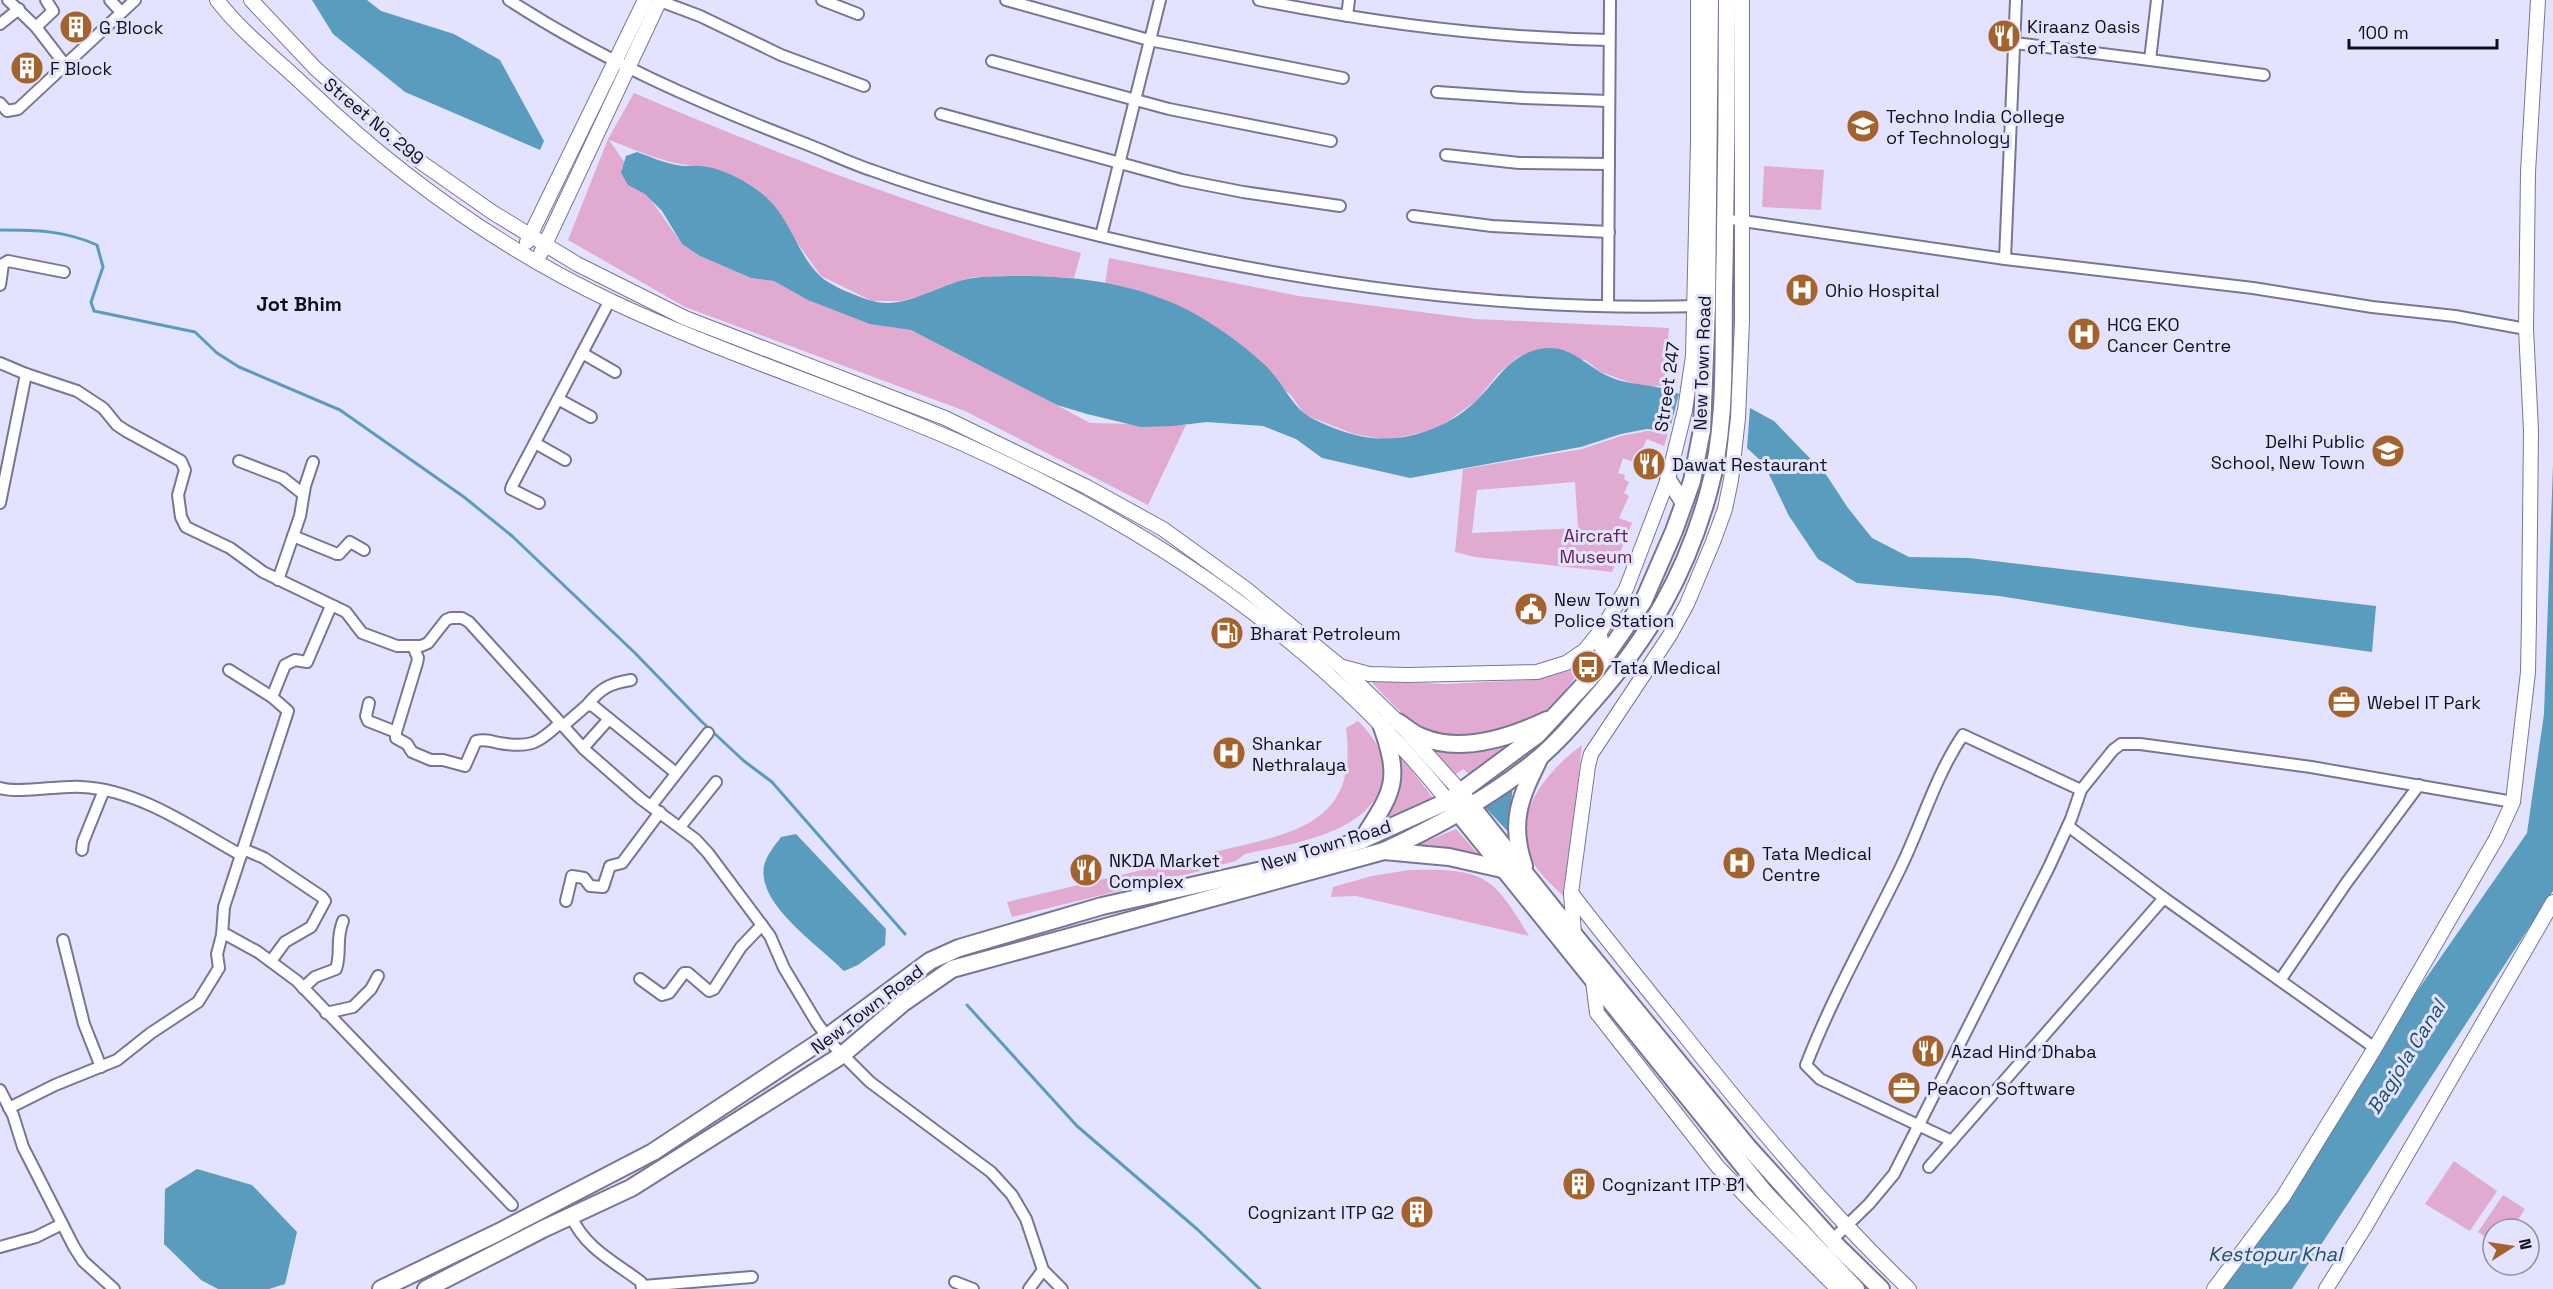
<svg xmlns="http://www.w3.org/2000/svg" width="2553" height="1289" font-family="'Space Grotesk',sans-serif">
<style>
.green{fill:#e1abd1;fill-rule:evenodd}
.water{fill:#5a9cbd}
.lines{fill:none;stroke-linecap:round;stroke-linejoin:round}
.stream{stroke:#5a9cbd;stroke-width:3}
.minor-casing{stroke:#777795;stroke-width:14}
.tertiary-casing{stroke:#777795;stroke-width:16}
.secondary-casing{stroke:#777795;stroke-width:18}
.primary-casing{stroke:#777795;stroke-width:20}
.minor{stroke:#fff;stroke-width:10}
.tertiary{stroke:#fff;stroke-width:14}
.secondary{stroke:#fff;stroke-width:15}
.primary{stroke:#fff;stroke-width:16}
.labels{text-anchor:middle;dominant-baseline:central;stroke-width:6;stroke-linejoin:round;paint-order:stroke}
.poi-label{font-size:18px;fill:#10101b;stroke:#e3e3ff;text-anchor:start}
.street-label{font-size:18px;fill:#10101b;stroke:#e3e3ff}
.park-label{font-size:18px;fill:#632254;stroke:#e3e3ff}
.neighbourhood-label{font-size:20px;font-weight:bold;fill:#10101b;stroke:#e3e3ff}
.water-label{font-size:20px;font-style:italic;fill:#1c5169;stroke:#e3e3ff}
</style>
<rect width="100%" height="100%" fill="#e3e3ff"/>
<g class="green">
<path d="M634 93C780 155 927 212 1081 253L1074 278 1030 276 974 277 950 284 921 296 901 301H872L821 276 798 244 704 166C669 166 641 152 609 140L682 244 700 256 751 278 774 281 870 323 911 330 975 361 1090 423 1186 425 1148 505 965 411 685 307 568 240 608 139Z"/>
<polygon points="1764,166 1824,170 1821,210 1762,207"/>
<polygon points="1109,258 1299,296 1475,319 1669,328 1664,386 1639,386 1601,372 1585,360 1531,352 1518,357 1498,374 1476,401 1437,429 1387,440 1354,434 1305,415 1290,394 1105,284"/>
<path d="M1647 431 1668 433 1664 446 1647 439 1636 463 1623 458 1618 473 1625 475 1624 479 1629 482 1624 493 1629 496 1619 518 1632 523 1612 572 1475 557 1455 552 1463 469 1582 449 1621 436ZM1575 482 1578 528 1472 533 1477 490Z"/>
<path d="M1588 661C1576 675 1563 696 1550 708 1540 716 1524 721 1512 726 1446 752 1414 731 1371 681L1445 684 1530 680 1566 672Z"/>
<path d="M1358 721C1376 739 1391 761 1381 787 1363 835 1290 844 1245 854L1236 861 1216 866 1214 852C1288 834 1360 827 1346 728Z"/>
<polygon points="1512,741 1514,743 1471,776 1463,769 1455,775 1434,751 1433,747"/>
<path d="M1582 745 1565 898C1556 888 1544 879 1536 867 1504 822 1546 771 1582 745Z"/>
<path d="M1402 758 1433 798 1379 824C1395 800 1400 789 1400 760Z"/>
<polygon points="1456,829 1486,863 1411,848"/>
<polygon points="1197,857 1200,871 1012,917 1007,902"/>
<path d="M1409 870C1436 870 1472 867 1494 887 1508 900 1519 920 1529 936L1356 896 1331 897 1333 887 1372 876Z"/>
<polygon points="2454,1161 2497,1191 2470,1231 2425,1204"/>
<polygon points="2503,1195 2525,1209 2512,1229 2493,1229 2493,1243 2478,1232"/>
</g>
<g class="water">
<polygon points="312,0 367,0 381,11 454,34 500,60 544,141 540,150 405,92 333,34"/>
<path d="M637 152C651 157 664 163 677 165 686 167 693 165 701 166 723 168 750 183 766 197 790 218 797 254 820 276 831 286 854 295 869 300 905 312 939 283 973 278 984 276 997 277 1009 276 1062 275 1118 280 1168 301 1201 314 1241 342 1267 367 1281 381 1290 402 1305 414 1314 421 1343 432 1355 435 1397 446 1445 431 1476 401 1497 381 1509 355 1540 349 1570 343 1585 366 1610 377 1633 387 1657 383 1679 394L1669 432 1647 429 1621 434 1581 447 1410 478 1322 458 1296 439 1263 426 1207 422 1173 426 1141 427 1087 414 1057 405 911 330 870 324 808 300 774 281 751 278 700 256 682 244 662 211 645 194 628 185 621 173 626 156Z"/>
<polygon points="1750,408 1774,421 1827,476 1848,508 1872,538 1909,557 1969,558 2376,606 2372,652 2192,627 1999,596 1857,583 1818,559 1789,516 1764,464 1747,448"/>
<polygon points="2553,465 2553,891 2292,1289 2210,1289 2527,833 2544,714"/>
<polygon points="1513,783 1510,817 1512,836 1484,806"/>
<path d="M796 834 886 929 885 945 858 965 844 971C819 945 757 905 764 866 766 856 775 845 781 837Z"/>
<polygon points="197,1169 252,1185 297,1232 285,1284 269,1289 218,1289 201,1280 164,1244 165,1189"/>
</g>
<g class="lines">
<g class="stream">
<path d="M0 230C36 230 63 230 97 245L103 267 91 302 94 311 195 332 217 353 239 367 340 410 464 497 512 536 635 653 701 721 744 761 772 782 905 934"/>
<polyline points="967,1005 1077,1126 1197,1229 1260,1289"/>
</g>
<defs>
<g id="minor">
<polyline points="8,0 36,27"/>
<polyline points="46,0 53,11 36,27 66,66"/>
<polyline points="110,0 121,12"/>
<path d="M509 0C601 60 700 103 801 142 825 151 847 162 871 170 945 197 1023 217 1100 236 1296 283 1498 312 1701 306"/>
<polyline points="822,0 858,14"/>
<polyline points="1006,0 1149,40 1343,78"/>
<path d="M1259 0C1374 23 1492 38 1609 40"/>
<polyline points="660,1 700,16 781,55 864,86"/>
<polyline points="1347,16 1349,0"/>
<polyline points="0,24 19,9"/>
<polyline points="2015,43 2150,60 2157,0"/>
<polyline points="2150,60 2264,75"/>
<polyline points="992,61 1169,109 1331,141"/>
<polyline points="1437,92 1524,98 1609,101"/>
<polyline points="0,103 7,111 18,109 135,0"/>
<polyline points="941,114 1182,180 1243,192 1340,206"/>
<polyline points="1446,155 1519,163 1609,164"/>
<polyline points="1413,216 1492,226 1609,232"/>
<polyline points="1736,220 2005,259 2253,288 2372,307 2455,316 2526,329"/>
<polyline points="1101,236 1160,0"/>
<polyline points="2005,259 2016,0"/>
<polyline points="0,285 3,264 8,261 64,272"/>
<polyline points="1608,306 1610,0"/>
<polyline points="582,353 615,372"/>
<polyline points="0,363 26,374 77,391 103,408 117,425 126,431 181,461 185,470 178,495 181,517 186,527 230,548 263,572 346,612 362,633 397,646 421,646 428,643 446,620 451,618 462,618 469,622 585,750 641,799 695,839 708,853 770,936 784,968 817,1023 834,1046 870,1082 991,1172 1012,1195 1026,1219 1043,1270 1062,1289"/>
<polyline points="558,399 591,417"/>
<polyline points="535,443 565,460"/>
<polyline points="239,461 283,478 303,494"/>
<polyline points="0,503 26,374"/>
<polyline points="539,503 511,489 512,486 610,300"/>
<polyline points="293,536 337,554 339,554 350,542 364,550"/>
<polyline points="278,580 300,516 305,486 313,462"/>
<polyline points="272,697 285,665 295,660 307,662 331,606"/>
<polyline points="369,703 366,716 368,721 396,732 417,663 418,658 413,646"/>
<path d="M588 704C601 688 611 683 631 680"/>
<polyline points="563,726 586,706 592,705 676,773"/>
<path d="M396 732V738L407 744 412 752 431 760H443L465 766 476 741C484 739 491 741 499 743 530 748 538 744 560 723"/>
<polyline points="583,748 609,719"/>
<path d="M0 788C19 794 60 785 82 787 140 790 192 828 241 855"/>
<polyline points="651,806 708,733"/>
<polyline points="2068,826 2164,898 2375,1048"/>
<polyline points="680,827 716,782"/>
<polyline points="243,849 264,858 322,897 325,901 311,927 285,942 271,961"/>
<polyline points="82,850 83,842 104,790"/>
<polyline points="566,901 572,876 584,878 590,886 603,887 610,866 622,863 660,812"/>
<polyline points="222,935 224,907 288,711 272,697 229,670"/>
<polyline points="63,940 84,1024 101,1067"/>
<polyline points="640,979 662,995 669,993 684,973 688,973 709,991 714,989 741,947 762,925"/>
<polyline points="2281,979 2347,882 2419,785"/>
<path d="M303 988 315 977 336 969C342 951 335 941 343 921"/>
<polyline points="326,1013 353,1007 371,989 378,976"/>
<polyline points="0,1090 13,1115 23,1147 74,1247 83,1261 114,1289"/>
<polyline points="9,1108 55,1085 117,1060 151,1033 198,1002 219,968 217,954 222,935 227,935 258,952 297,981 512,1205"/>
<path d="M1952 1141 1820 1079 1806 1065C1832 998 1867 936 1899 871 1921 827 1935 776 1963 735L2081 790"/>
<polyline points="1929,1167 2164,898"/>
<path d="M571 1216C585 1248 613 1261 641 1282L642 1289"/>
<polyline points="1832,1240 1869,1204 1894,1174 2049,867 2071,819 2081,790 2113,750 2121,744 2140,744 2311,767 2513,802"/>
<polyline points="0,1247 36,1237 62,1224"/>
<polyline points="955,1282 973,1289"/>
<polyline points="643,1286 752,1277"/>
<polyline points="1029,1289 1043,1270"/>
</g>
<g id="tertiary">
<path d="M217 0C242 33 278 60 308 89 397 174 501 249 613 302 726 355 845 392 959 442 1146 525 1320 641 1448 801"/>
<polyline points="251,0 316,69 422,163 492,212 577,264 685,318 945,418 1087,487 1163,529 1246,589 1340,666 1398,722 1461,792"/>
<polyline points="527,242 645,0"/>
<polyline points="541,253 660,0"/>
<polyline points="1343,667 1369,674 1408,675 1537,672 1566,663 1585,650 1602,629 1626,589 1668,479 1685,410 1693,356 1698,144 1698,0"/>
<path d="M1571 893C1608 941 1646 988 1685 1036 1755 1124 1827 1210 1909 1289"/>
<polyline points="1574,934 1571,893 1588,766 1591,754 1670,635 1687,604 1713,542 1725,509 1731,480 1738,418 1742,321 1742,0"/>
<polyline points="1593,981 1597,1013 1678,1116 1718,1167 1758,1209 1838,1289"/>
<polyline points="2214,1289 2283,1197 2375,1048 2496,839 2513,802 2528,672 2529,619 2531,430 2526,329 2528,172 2538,0"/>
<polyline points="2326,1289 2365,1227 2553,902"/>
</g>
<g id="secondary">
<polyline points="1668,479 1684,504"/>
<polyline points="1599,634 1605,659"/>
</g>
<g id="primary">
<path d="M1398 722C1406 727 1413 734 1422 737 1462 754 1511 737 1547 720"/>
<polyline points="1465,798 1575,936 1748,1147 1832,1240"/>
<polyline points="1453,806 1765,1193 1856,1289"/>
<path d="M1362 840C1393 791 1402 782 1381 724"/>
<polyline points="1384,851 1449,857 1502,869"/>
<path d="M1524 866C1509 822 1520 798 1539 759"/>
<polyline points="1835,1244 1881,1289"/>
<polyline points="381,1289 499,1232 653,1152 827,1037 930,961 959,948 1102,906 1271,868 1362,840 1448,801 1537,735 1591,677 1643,602 1674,531 1692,481 1702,430 1707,306 1710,0"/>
<path d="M426 1289 543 1229 631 1188 842 1055 903 1003 952 969 1384 851C1436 827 1488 799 1534 762 1556 744 1574 723 1593 701 1649 637 1685 576 1708 494 1727 428 1723 357 1724 290 1726 193 1727 97 1727 0"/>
</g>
</defs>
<use href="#minor" class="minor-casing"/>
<use href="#tertiary" class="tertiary-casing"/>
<use href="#secondary" class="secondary-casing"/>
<use href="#primary" class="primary-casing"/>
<use href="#minor" class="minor"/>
<use href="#tertiary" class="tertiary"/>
<use href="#secondary" class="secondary"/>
<use href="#primary" class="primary"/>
</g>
<defs>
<symbol id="building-disc" viewBox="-11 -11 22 22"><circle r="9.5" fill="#a4632d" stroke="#e3e3ff"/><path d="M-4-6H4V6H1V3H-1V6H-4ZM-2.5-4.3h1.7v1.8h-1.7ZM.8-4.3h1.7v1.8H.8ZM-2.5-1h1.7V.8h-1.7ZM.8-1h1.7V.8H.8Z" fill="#fff"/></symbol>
<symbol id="restaurant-disc" viewBox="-11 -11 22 22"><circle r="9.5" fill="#a4632d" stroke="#e3e3ff"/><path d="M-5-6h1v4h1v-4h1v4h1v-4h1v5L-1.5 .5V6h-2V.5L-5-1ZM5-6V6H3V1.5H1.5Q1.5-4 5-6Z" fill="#fff"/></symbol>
<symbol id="university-disc" viewBox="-11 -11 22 22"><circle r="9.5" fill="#a4632d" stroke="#e3e3ff"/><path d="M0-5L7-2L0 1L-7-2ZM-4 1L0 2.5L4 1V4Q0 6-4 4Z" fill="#fff"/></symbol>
<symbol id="hospital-disc" viewBox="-11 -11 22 22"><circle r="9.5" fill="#a4632d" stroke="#e3e3ff"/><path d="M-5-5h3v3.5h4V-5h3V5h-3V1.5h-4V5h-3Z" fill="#fff"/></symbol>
<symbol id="school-disc" viewBox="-11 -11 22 22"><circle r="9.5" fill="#a4632d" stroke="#e3e3ff"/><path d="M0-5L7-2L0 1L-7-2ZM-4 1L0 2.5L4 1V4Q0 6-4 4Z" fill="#fff"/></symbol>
<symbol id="civic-disc" viewBox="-11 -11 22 22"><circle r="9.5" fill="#a4632d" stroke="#e3e3ff"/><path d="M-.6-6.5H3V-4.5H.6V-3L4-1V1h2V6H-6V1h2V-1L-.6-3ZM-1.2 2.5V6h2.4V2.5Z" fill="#fff"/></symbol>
<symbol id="fuel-disc" viewBox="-11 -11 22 22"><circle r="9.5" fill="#a4632d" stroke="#e3e3ff"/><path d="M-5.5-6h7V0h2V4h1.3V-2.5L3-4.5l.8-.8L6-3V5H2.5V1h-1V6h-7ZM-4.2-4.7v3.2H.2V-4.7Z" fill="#fff"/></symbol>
<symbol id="bus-disc" viewBox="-11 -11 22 22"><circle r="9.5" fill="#a4632d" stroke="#e3e3ff"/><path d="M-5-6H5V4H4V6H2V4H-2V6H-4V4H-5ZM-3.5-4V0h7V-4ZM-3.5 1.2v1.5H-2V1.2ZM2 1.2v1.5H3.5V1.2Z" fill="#fff"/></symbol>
<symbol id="office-disc" viewBox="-11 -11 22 22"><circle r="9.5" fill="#a4632d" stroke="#e3e3ff"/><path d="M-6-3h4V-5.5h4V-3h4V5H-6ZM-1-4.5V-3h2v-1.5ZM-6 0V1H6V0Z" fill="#fff"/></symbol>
</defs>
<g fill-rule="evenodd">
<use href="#building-disc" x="57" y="8" width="38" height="38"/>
<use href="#restaurant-disc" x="1985" y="17" width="38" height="38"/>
<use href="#building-disc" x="8" y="49" width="38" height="38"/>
<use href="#university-disc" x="1844" y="107" width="38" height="38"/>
<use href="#hospital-disc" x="1783" y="271" width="38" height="38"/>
<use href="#hospital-disc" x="2065" y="315" width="38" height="38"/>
<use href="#school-disc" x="2369" y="432" width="38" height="38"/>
<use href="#restaurant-disc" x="1630" y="445" width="38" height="38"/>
<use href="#civic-disc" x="1512" y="590" width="38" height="38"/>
<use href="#fuel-disc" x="1208" y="614" width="38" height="38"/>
<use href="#bus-disc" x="1569" y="648" width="38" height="38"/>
<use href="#office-disc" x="2325" y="683" width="38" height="38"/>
<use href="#hospital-disc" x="1210" y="734" width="38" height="38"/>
<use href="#hospital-disc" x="1720" y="844" width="38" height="38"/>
<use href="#restaurant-disc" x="1067" y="851" width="38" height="38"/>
<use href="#restaurant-disc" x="1909" y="1032" width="38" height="38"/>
<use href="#office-disc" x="1885" y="1069" width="38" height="38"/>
<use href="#building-disc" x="1560" y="1165" width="38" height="38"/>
<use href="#building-disc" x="1398" y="1193" width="38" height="38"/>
</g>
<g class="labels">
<g class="poi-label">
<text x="2027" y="26">Kiraanz Oasis<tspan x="2027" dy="21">of Taste</tspan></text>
<text x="99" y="27">G Block</text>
<text x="50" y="68">F Block</text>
<text x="1886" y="116">Techno India College<tspan x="1886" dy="21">of Technology</tspan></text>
<text x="1825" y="290">Ohio Hospital</text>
<text x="2107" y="324">HCG EKO<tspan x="2107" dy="21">Cancer Centre</tspan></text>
<text x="2365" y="441" text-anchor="end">Delhi Public<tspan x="2365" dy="21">School, New Town</tspan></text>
<text x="1672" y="464">Dawat Restaurant</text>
<text x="1554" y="599">New Town<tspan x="1554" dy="21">Police Station</tspan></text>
<text x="1250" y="633">Bharat Petroleum</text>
<text x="1611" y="667">Tata Medical</text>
<text x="2367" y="702">Webel IT Park</text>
<text x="1252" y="743">Shankar<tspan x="1252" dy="21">Nethralaya</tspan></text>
<text x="1762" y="853">Tata Medical<tspan x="1762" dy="21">Centre</tspan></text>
<text x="1109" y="860">NKDA Market<tspan x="1109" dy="21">Complex</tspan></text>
<text x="1951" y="1051">Azad Hind Dhaba</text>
<text x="1927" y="1088">Peacon Software</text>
<text x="1602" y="1184">Cognizant ITP B1</text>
<text x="1394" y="1212" text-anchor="end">Cognizant ITP G2</text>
</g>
<g class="street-label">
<text transform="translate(374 121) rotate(40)">Street No. 299</text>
<text transform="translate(1702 363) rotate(-88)">New Town Road</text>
<text transform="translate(1667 387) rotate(-82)">Street 247</text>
<text transform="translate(1326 845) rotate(-17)">New Town Road</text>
<text transform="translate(867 1009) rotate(-37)">New Town Road</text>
</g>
<g class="park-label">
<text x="1596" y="535">Aircraft<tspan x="1596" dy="21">Museum</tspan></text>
</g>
<g class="neighbourhood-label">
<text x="299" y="304">Jot Bhim</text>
</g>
<g class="water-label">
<text transform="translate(2406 1057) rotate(-58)">Bagjola Canal</text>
<text x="2275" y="1254">Kestopur Khal</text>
</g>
</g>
<g transform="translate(2511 1247) rotate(78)"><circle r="28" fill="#e3e3ff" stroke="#8f8fa4" stroke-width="1.5"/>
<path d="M0-4.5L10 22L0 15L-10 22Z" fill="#a4632d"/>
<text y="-9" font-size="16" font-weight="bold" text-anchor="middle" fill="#10101b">N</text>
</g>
<path d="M2349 39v9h148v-9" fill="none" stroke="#10101b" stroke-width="3"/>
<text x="2358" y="39" font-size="18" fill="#10101b" stroke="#e3e3ff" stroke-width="4.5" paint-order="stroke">100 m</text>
</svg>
